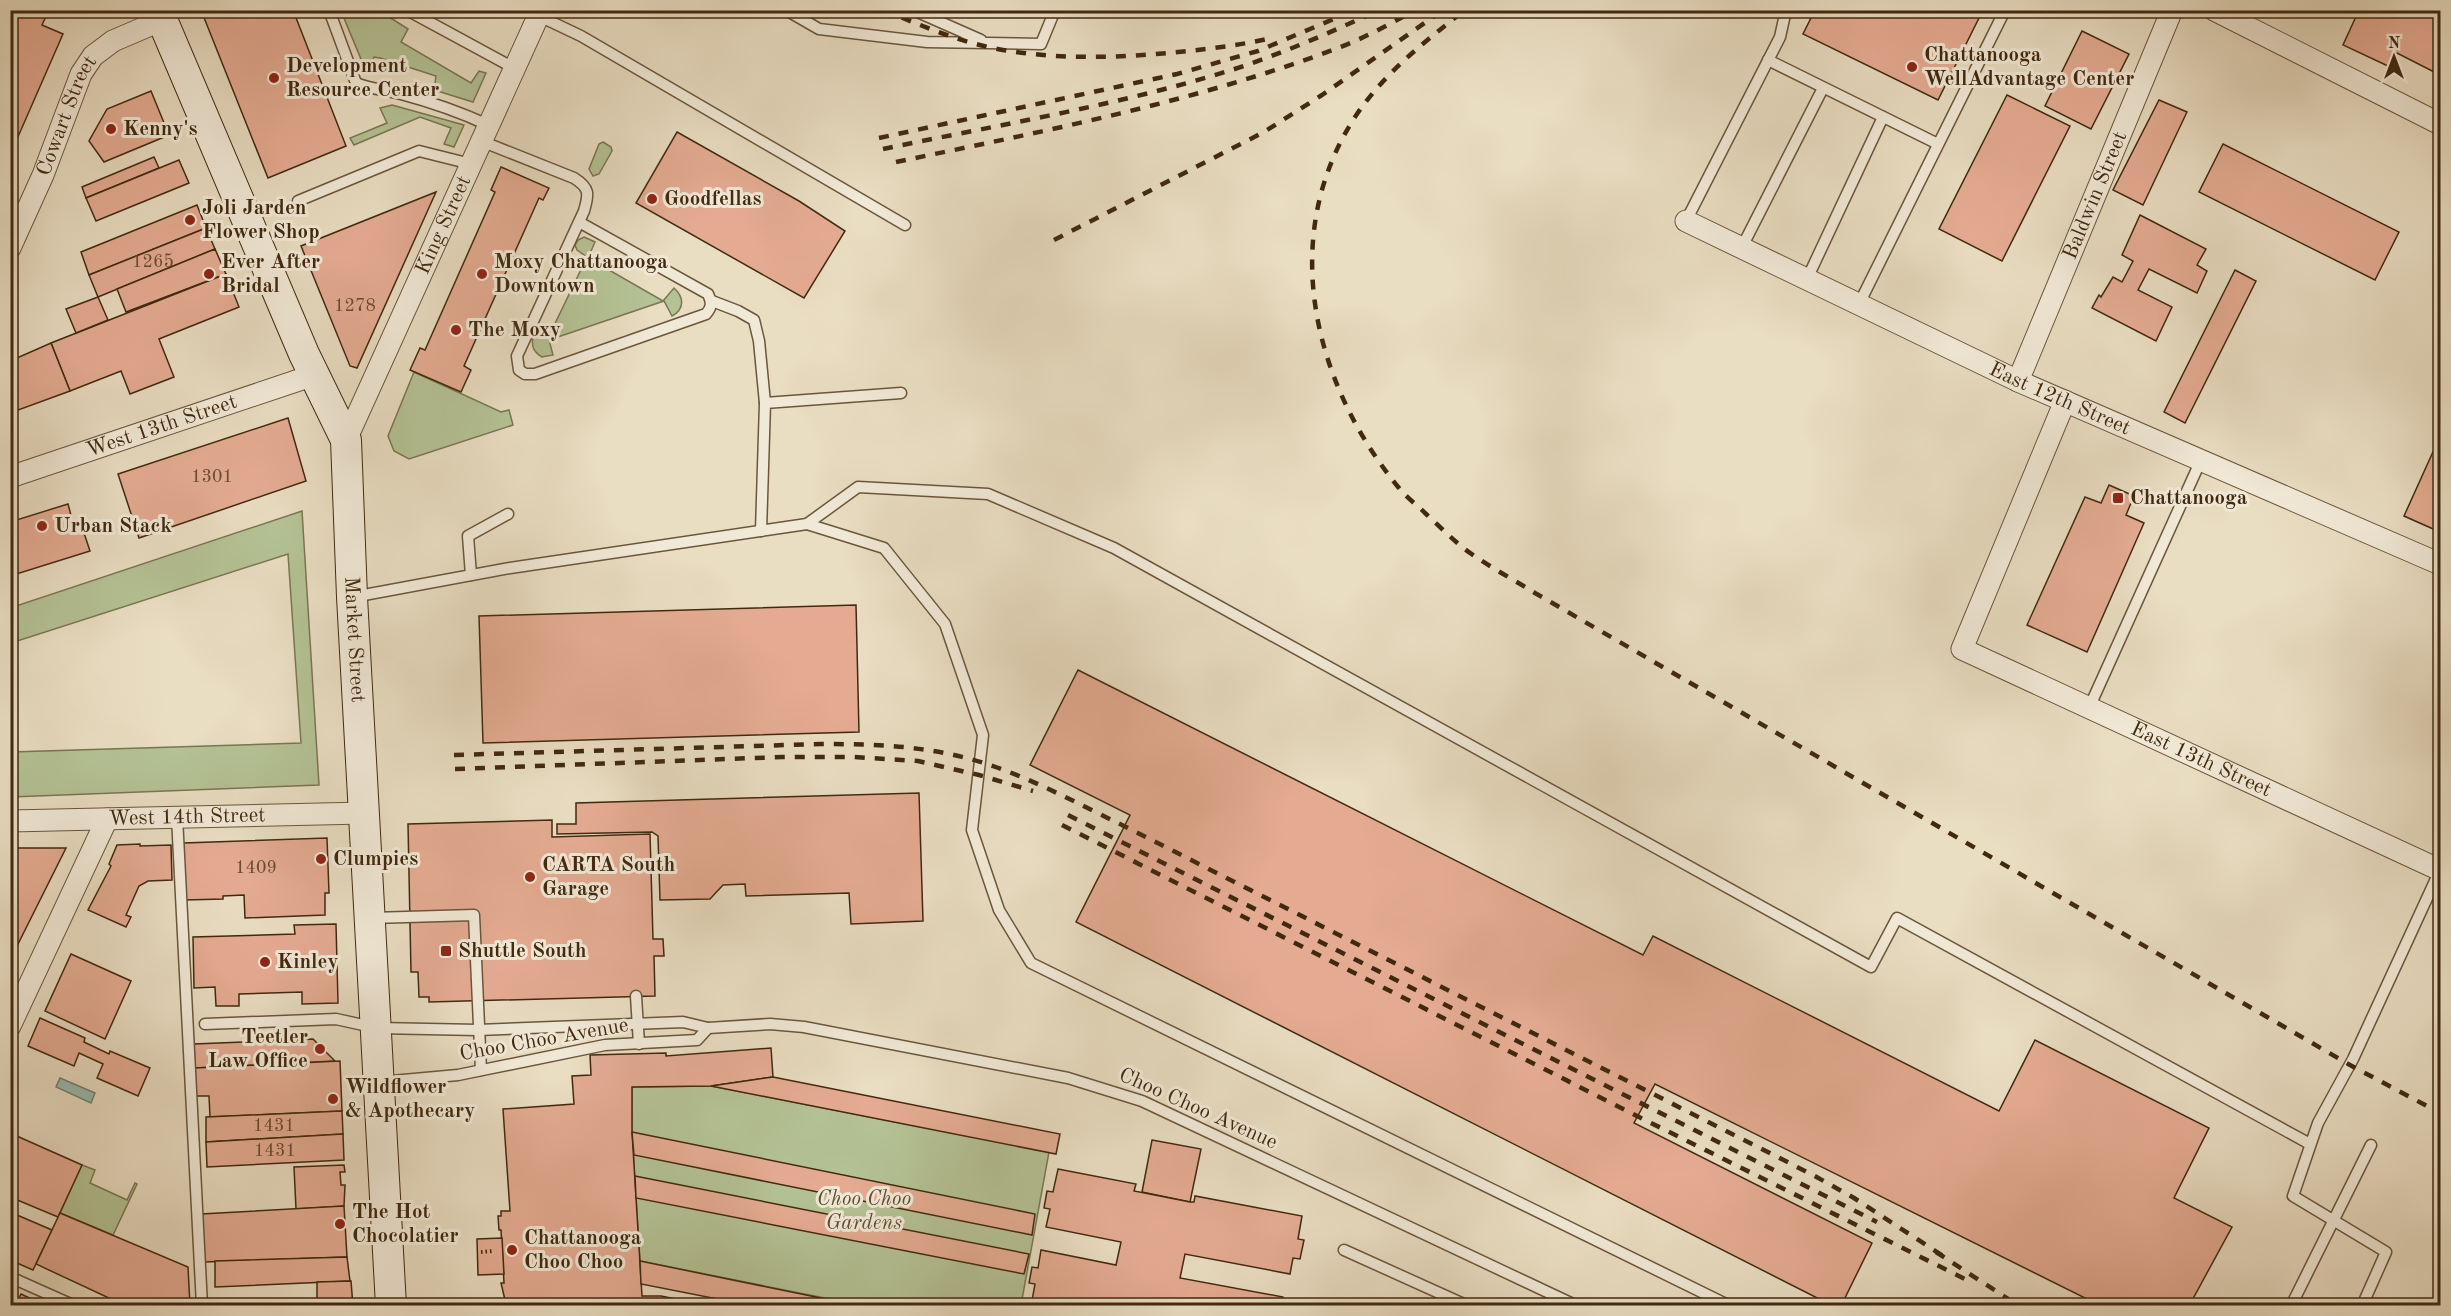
<svg xmlns="http://www.w3.org/2000/svg" width="2451" height="1316" font-family="'Old Standard TT',serif">
<style>
.green{fill:#b4c295;stroke:#7a7652;stroke-width:1.5}
.water{fill:#97bcb2;stroke:#758171;stroke-width:1.5}
.building{fill:#e4ab92;stroke:#41290f;stroke-width:1.5}
.lines{fill:none;stroke-linecap:round;stroke-linejoin:round}
.service-casing{stroke:#6b563c;stroke-width:13}
.minor-casing{stroke:#6b563c;stroke-width:23}
.secondary-casing{stroke:#41290f;stroke-width:32}
.path{stroke:#41290f;stroke-width:4;stroke-dasharray:1.5 3;stroke-linecap:butt}
.service{stroke:#f1e9d7;stroke-width:10}
.minor{stroke:#f1e9d7;stroke-width:21}
.secondary{stroke:#f1e9d7;stroke-width:30}
.rail{stroke:#41290f;stroke-width:4.5;stroke-dasharray:10 10;stroke-linecap:butt}
.poi-dot{fill:#8f2418;stroke:#f1e9d7;stroke-width:2}
.labels{text-anchor:middle;dominant-baseline:central;stroke-width:6;stroke-linejoin:round;paint-order:stroke}
.number-label{font-size:18px;fill:#6a4a30}
.poi-label{font-size:21px;font-weight:bold;fill:#41290f;stroke:#f1e9d7;text-anchor:start}
.street-label{font-size:21px;fill:#41290f;stroke:#f1e9d7}
.park-label{font-size:21px;font-style:italic;fill:#5e4f30;stroke:#f1e9d7}
</style>
<rect width="100%" height="100%" fill="#e9ddc2"/>
<filter id="stains"><feTurbulence type="fractalNoise" baseFrequency=".00333" numOctaves="4"/><feColorMatrix values="0 0 0 0 .2 0 0 0 0 .09 0 0 0 0 .02 0 0 0 .5 -.17"/></filter>
<radialGradient id="worn" r=".72"><stop offset=".6" stop-color="#630" stop-opacity="0"/><stop offset="1" stop-color="#630" stop-opacity=".3"/></radialGradient>
<g class="green">
<polygon points="341,11 380,11 408,29 401,42 471,83 479,71 486,73 473,102 434,90 436,76 380,58 374,57 370,72 366,71"/>
<polygon points="392,105 464,125 454,147 444,144 451,128 420,117 354,145 350,138 387,123 380,108"/>
<polygon points="603,142 611,147 612,151 599,174 593,176 589,169 599,144"/>
<path d="M584 237 595 242 588 258 663 301 674 288C684 297 685 309 672 316L664 301 549 340 553 355 542 357C534 352 531 347 533 337L538 335 548 338 587 257 577 250 575 245 578 240Z"/>
<polygon points="414,372 501,412 509,410 513,425 409,459 394,451 388,436"/>
<polygon points="302,511 319,785 11,797 11,752 301,743 288,554 11,643 10,608"/>
<polygon points="711,1086 1049,1152 1021,1305 860,1305 640,1261 632,1132 632,1087"/>
<polygon points="82,1165 95,1170 90,1183 127,1200 135,1183 137,1184 113,1235 60,1213"/>
</g>
<polygon class="water" points="60,1078 95,1093 91,1103 56,1087"/>
<g class="building">
<polygon points="20,10 39,10 47,14 42,25 63,34 10,155 10,15 12,12 18,15"/>
<polygon points="201,10 293,10 346,146 268,178"/>
<polygon points="1815,10 1983,10 1938,100 1803,34"/>
<polygon points="2359,10 2440,10 2440,75 2397,53 2390,67 2343,45"/>
<polygon points="2082,31 2129,54 2091,129 2045,106"/>
<polygon points="151,91 169,135 104,162 89,141 107,109"/>
<polygon points="2007,95 2070,126 2002,261 1939,229"/>
<polygon points="2159,100 2187,112 2143,205 2113,190"/>
<polygon points="677,132 799,201 845,231 804,298 636,203"/>
<polygon points="2223,144 2399,232 2375,280 2199,192"/>
<polygon points="154,157 159,168 86,198 82,187"/>
<polygon points="179,160 189,183 96,221 86,198"/>
<polygon points="501,167 549,188 543,200 539,198 464,366 471,370 461,392 410,370 420,348 425,350 495,192 491,190"/>
<polygon points="436,192 357,368 350,366 301,246"/>
<polygon points="197,205 206,228 89,275 81,252"/>
<polygon points="2140,215 2206,249 2197,265 2207,271 2197,293 2149,269 2138,290 2172,307 2156,341 2092,308 2099,295 2101,297 2113,277 2122,282 2133,261 2122,255"/>
<polygon points="206,228 215,249 98,297 89,275"/>
<polygon points="215,249 226,274 126,312 117,289"/>
<polygon points="2235,270 2256,281 2185,423 2164,412"/>
<polygon points="226,274 239,307 159,339 174,377 130,394 121,371 70,391 51,343"/>
<polygon points="98,297 108,320 76,333 66,309"/>
<polygon points="51,343 70,391 10,413 10,361"/>
<polygon points="288,418 306,481 139,538 118,474"/>
<polygon points="2437,443 2440,444 2440,532 2404,516"/>
<polygon points="2109,485 2134,496 2126,515 2144,523 2087,652 2027,625 2085,497 2101,503"/>
<polygon points="68,504 73,523 80,521 90,551 10,576 10,522"/>
<polygon points="856,605 859,732 483,743 479,616"/>
<polygon points="1078,670 1643,955 1653,936 1999,1111 2035,1040 2209,1128 2174,1198 2232,1227 2189,1306 2101,1306 1655,1084 1634,1123 1872,1243 1841,1306 1833,1306 1076,922 1130,815 1030,765"/>
<polygon points="919,793 923,921 851,924 849,893 746,896 745,884 723,885 710,899 660,900 658,836 652,832 557,834 557,824 576,824 576,803"/>
<polygon points="552,820 552,837 650,834 653,939 663,939 664,956 654,956 655,996 429,1002 429,997 419,997 418,972 411,972 408,824"/>
<polygon points="327,838 329,893 325,893 325,915 245,918 244,895 223,896 223,899 185,900 183,843"/>
<polygon points="140,844 140,846 171,845 172,880 148,881 139,886 126,915 131,917 126,927 88,910 111,866 109,864 117,845"/>
<polygon points="10,848 66,848 16,948 10,946"/>
<polygon points="336,924 338,1003 302,1004 302,992 239,994 239,1006 216,1006 215,987 194,988 193,937 295,934 294,925"/>
<polygon points="10,946 16,948 10,960"/>
<polygon points="71,954 131,981 105,1039 45,1011"/>
<polygon points="2440,1017 2440,1030 2435,1027"/>
<polygon points="40,1018 85,1038 84,1042 109,1054 110,1051 150,1068 138,1096 97,1078 103,1064 79,1053 74,1066 28,1046"/>
<polygon points="313,1039 335,1061 195,1068 194,1044"/>
<polygon points="771,1048 773,1077 711,1086 632,1087 632,1132 642,1296 661,1296 711,1306 514,1306 514,1300 505,1300 501,1283 504,1283 501,1230 499,1230 498,1216 501,1216 501,1211 510,1211 503,1109 574,1104 572,1076 591,1075 590,1055 666,1053 666,1056"/>
<polygon points="340,1061 342,1111 210,1117 209,1096 196,1096 195,1068"/>
<polygon points="773,1077 1060,1134 1056,1154 711,1086"/>
<polygon points="342,1111 343,1134 206,1142 206,1117"/>
<polygon points="632,1132 1035,1214 1032,1235 634,1155"/>
<polygon points="10,1133 82,1165 58,1217 10,1197"/>
<polygon points="343,1134 344,1160 207,1167 206,1142"/>
<polygon points="1152,1140 1201,1149 1190,1202 1142,1192"/>
<polygon points="344,1165 345,1172 340,1172 341,1185 345,1185 344,1206 296,1209 294,1167"/>
<polygon points="1058,1169 1136,1184 1134,1191 1190,1202 1194,1202 1195,1196 1302,1216 1298,1239 1304,1240 1300,1259 1293,1258 1290,1274 1185,1254 1180,1278 1283,1297 1282,1306 1031,1306 1035,1284 1029,1283 1032,1267 1038,1268 1041,1250 1116,1265 1121,1242 1046,1227 1050,1209 1044,1208 1047,1191 1053,1192"/>
<polygon points="635,1176 1029,1254 1024,1274 636,1198"/>
<polygon points="344,1206 347,1257 204,1262 201,1214"/>
<polygon points="10,1212 52,1230 33,1270 10,1260"/>
<polygon points="60,1213 188,1267 190,1306 126,1306 36,1264"/>
<polygon points="502,1238 504,1274 478,1275 477,1239"/>
<polygon points="347,1257 350,1281 215,1287 215,1261"/>
<polygon points="640,1261 860,1306 753,1306 641,1284"/>
<polygon points="351,1281 353,1306 317,1306 317,1282"/>
<polygon points="21,1294 46,1306 15,1306"/>
</g>
<g class="lines">
<defs>
<g id="service">
<path d="M329 10 356 83C370 89 386 90 401 94 431 102 460 112 488 125"/>
<polyline points="407,10 514,68"/>
<polyline points="521,10 539,16 581,36 905,225"/>
<polyline points="786,10 819,29 927,42 1041,44 1055,10"/>
<polyline points="913,10 981,40"/>
<polyline points="1768,60 1938,144"/>
<path d="M481 141 574 178C590 188 589 194 584 211L517 356 519 370 525 374H535L706 314C712 307 712 303 708 294L579 222"/>
<polyline points="298,201 419,151 471,164"/>
<polyline points="1686,221 1780,37 1786,10"/>
<polyline points="1742,247 1823,88"/>
<polyline points="1807,279 1883,117"/>
<polyline points="712,301 738,311 754,320 759,341 765,403"/>
<polyline points="1859,304 2005,10"/>
<polyline points="807,524 858,487 988,494 1114,548 1871,967 1897,918 2310,1144"/>
<polyline points="761,531 765,403 901,393"/>
<polyline points="471,575 468,536 508,514"/>
<polyline points="353,597 510,568 807,524 884,548 945,624 983,735 972,830 999,910 1031,963 1730,1306"/>
<polyline points="2089,708 2201,460"/>
<polyline points="177,817 202,1306"/>
<polyline points="372,918 474,915 481,1070"/>
<polyline points="636,996 639,1044"/>
<polyline points="205,1024 336,1019 377,1028 478,1030 683,1022 708,1028 770,1024 804,1027 1068,1078 1142,1101 1577,1306"/>
<polyline points="381,1082 458,1075 605,1045 697,1040 708,1028"/>
<polyline points="1344,1250 1468,1306"/>
<polyline points="10,1277 75,1306"/>
<polyline points="2291,1306 2371,1145"/>
<polyline points="2362,1306 2386,1252 2293,1196 2318,1123 2353,1059 2440,870"/>
</g>
<g id="minor">
<polyline points="2214,10 2440,124"/>
<path id="s1" d="M1686 221 2018 381 2440 564"/>
<path id="s2" d="M10 248 43 175 81 74 93 56 113 41 162 20"/>
<path id="s3" d="M2018 381 2172 10"/>
<path id="s4" d="M2065 401 1962 649 2440 870V868"/>
<path id="s5" d="M346 440 541 10"/>
<path id="s6" d="M10 477 314 375"/>
<path id="s7" d="M10 821 364 813"/>
<polyline points="10,1026 107,819"/>
</g>
<g id="secondary">
<path id="s8" d="M158 10 304 354 346 440 352 597 391 1306"/>
</g>
</defs>
<use href="#service" class="service-casing"/>
<use href="#minor" class="minor-casing"/>
<use href="#secondary" class="secondary-casing"/>
<polyline class="path" points="481,1252 493,1251"/>
<use href="#service" class="service"/>
<use href="#minor" class="minor"/>
<use href="#secondary" class="secondary"/>
<g class="rail">
<path d="M883 10C918 24 952 39 988 47 1054 61 1122 58 1189 51 1215 48 1241 45 1267 39"/>
<path d="M1161 10C1211 17 1245 17 1295 10"/>
<path d="M1461 13C1423 43 1385 73 1357 114 1277 234 1312 382 1399 488 1406 497 1417 505 1425 513 1437 524 1449 536 1462 547 1484 564 1511 578 1535 593L2350 1065 2440 1113"/>
<polyline points="879,138 1177,74 1258,51 1355,10"/>
<path d="M883 149C1003 124 1127 104 1244 66 1290 50 1334 31 1379 10"/>
<path d="M896 162C1045 131 1195 102 1338 48 1365 38 1391 23 1416 10"/>
<polyline points="1054,240 1264,132 1322,95 1443,10"/>
<path d="M454 755 821 744C865 744 910 745 954 755 1014 768 1070 800 1124 826L1813 1175 1854 1198 1943 1256"/>
<polyline points="455,769 782,757 853,757 918,761 979,775 1033,791"/>
<polyline points="1068,815 1877,1222"/>
<polyline points="1062,825 1639,1117 1967,1280"/>
<polyline points="1936,1252 2019,1306"/>
</g>
</g>
<g class="poi-dot">
<circle cx="1912" cy="67" r="6"/>
<circle cx="274" cy="78" r="6"/>
<circle cx="111" cy="129" r="6"/>
<circle cx="652" cy="199" r="6"/>
<circle cx="190" cy="220" r="6"/>
<circle cx="209" cy="274" r="6"/>
<circle cx="482" cy="274" r="6"/>
<circle cx="456" cy="330" r="6"/>
<rect x="2112" y="492" width="12" height="12" rx="3"/>
<circle cx="42" cy="526" r="6"/>
<circle cx="321" cy="859" r="6"/>
<circle cx="530" cy="877" r="6"/>
<rect x="440" y="945" width="12" height="12" rx="3"/>
<circle cx="265" cy="962" r="6"/>
<circle cx="320" cy="1049" r="6"/>
<circle cx="333" cy="1099" r="6"/>
<circle cx="340" cy="1224" r="6"/>
<circle cx="512" cy="1250" r="6"/>
</g>
<g class="labels">
<g class="number-label">
<text x="153" y="262">1265</text>
<text x="355" y="306">1278</text>
<text x="212" y="477">1301</text>
<text x="256" y="868">1409</text>
<text x="274" y="1126">1431</text>
<text x="275" y="1151">1431</text>
</g>
<g class="poi-label">
<text x="1924" y="55">Chattanooga<tspan x="1924" dy="24">WellAdvantage Center</tspan></text>
<text x="286" y="66">Development<tspan x="286" dy="24">Resource Center</tspan></text>
<text x="123" y="129">Kenny's</text>
<text x="664" y="199">Goodfellas</text>
<text x="202" y="208">Joli Jarden<tspan x="202" dy="24">Flower Shop</tspan></text>
<text x="221" y="262">Ever After<tspan x="221" dy="24">Bridal</tspan></text>
<text x="494" y="262">Moxy Chattanooga<tspan x="494" dy="24">Downtown</tspan></text>
<text x="468" y="330">The Moxy</text>
<text x="2130" y="498">Chattanooga</text>
<text x="54" y="526">Urban Stack</text>
<text x="333" y="859">Clumpies</text>
<text x="542" y="865">CARTA South<tspan x="542" dy="24">Garage</tspan></text>
<text x="458" y="951">Shuttle South</text>
<text x="277" y="962">Kinley</text>
<text x="308" y="1037" text-anchor="end">Teetler<tspan x="308" dy="24">Law Office</tspan></text>
<text x="345" y="1087">Wildflower<tspan x="345" dy="24">&amp; Apothecary</tspan></text>
<text x="352" y="1212">The Hot<tspan x="352" dy="24">Chocolatier</tspan></text>
<text x="524" y="1238">Chattanooga<tspan x="524" dy="24">Choo Choo</tspan></text>
</g>
<g class="street-label">
<text stroke="none"><textPath href="#s2" startOffset="144">Cowart Street</textPath></text>
<text stroke="none"><textPath href="#s3" startOffset="201">Baldwin Street</textPath></text>
<text stroke="none"><textPath href="#s5" startOffset="236">King Street</textPath></text>
<text stroke="none"><textPath href="#s1" startOffset="414">East 12th Street</textPath></text>
<text stroke="none"><textPath href="#s6" startOffset="160">West 13th Street</textPath></text>
<text stroke="none"><textPath href="#s8" startOffset="669">Market Street</textPath></text>
<text stroke="none"><textPath href="#s4" startOffset="532">East 13th Street</textPath></text>
<text stroke="none"><textPath href="#s7" startOffset="177">West 14th Street</textPath></text>
<text transform="translate(544 1040) rotate(-10)">Choo Choo Avenue</text>
<text transform="translate(1198 1109) rotate(24)">Choo Choo Avenue</text>
</g>
<g class="park-label">
<text x="864" y="1199">Choo Choo<tspan x="864" dy="24">Gardens</tspan></text>
</g>
</g>
<rect width="2451" height="1316" fill="none" stroke="#e9ddc2" stroke-width="36"/>
<rect x="12" y="12" width="2427" height="1292" fill="none" stroke="#41290f" stroke-width="3"/>
<rect x="18" y="18" width="2415" height="1280" fill="none" stroke="#41290f" stroke-width="1.5"/>
<g transform="translate(2394 57)" stroke="#f1e9d7" stroke-width="4.5" paint-order="stroke">
<path d="M0-4.5L10 22L0 15L-10 22Z" fill="#41290f"/>
<text y="-9" font-size="16" font-weight="bold" text-anchor="middle" fill="#41290f">N</text>
</g>
<rect width="100%" height="100%" filter="url(#stains)"/>
<rect width="100%" height="100%" fill="url(#worn)"/>
</svg>
